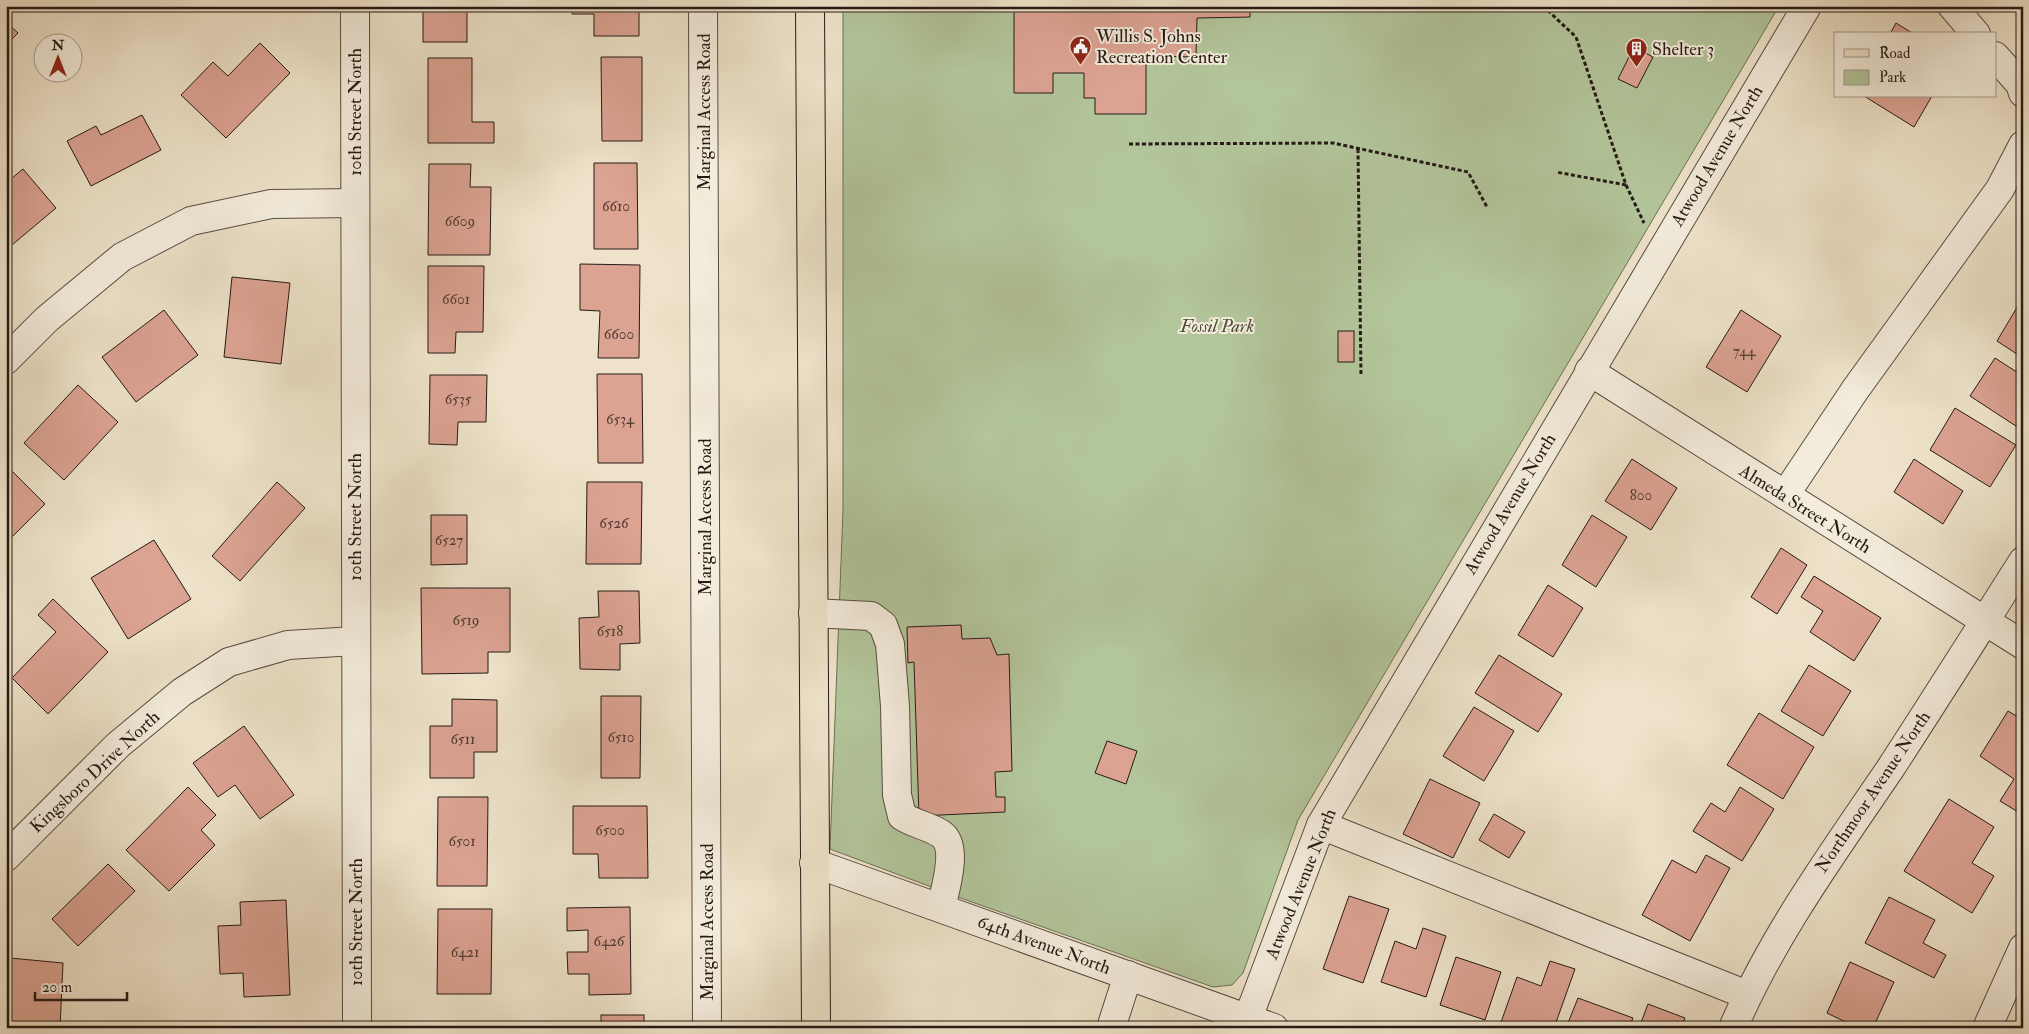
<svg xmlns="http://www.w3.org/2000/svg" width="2029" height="1034" font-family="'IM FELL Double Pica',serif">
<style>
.green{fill:#b3c59b;stroke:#6c7058}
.building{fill:#dca393;stroke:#251a15}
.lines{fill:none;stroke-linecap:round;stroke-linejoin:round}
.minor-casing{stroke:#574c42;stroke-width:30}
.major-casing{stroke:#251a15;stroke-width:30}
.path{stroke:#251a15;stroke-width:3;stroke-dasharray:4 2.5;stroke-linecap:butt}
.minor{stroke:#f4eddd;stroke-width:28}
.major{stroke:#eee3ca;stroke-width:28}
.labels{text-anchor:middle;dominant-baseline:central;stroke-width:4;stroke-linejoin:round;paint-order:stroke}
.number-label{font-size:15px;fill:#533c34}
.poi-label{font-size:18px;fill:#251a15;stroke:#f4eddd;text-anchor:start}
.street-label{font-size:18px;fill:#251a15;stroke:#f4eddd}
.park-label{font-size:18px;font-style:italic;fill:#504d3d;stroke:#f4eddd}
</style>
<rect width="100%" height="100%" fill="#eee3ca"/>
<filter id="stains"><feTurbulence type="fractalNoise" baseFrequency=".004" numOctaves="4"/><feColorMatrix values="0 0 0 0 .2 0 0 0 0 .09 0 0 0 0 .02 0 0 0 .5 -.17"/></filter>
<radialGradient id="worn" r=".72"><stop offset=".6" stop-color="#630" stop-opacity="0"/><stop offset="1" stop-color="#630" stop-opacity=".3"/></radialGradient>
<polygon class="green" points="843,6 1779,6 1298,820 1243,973 1232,985 1213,987 969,901 830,849 843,510"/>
<g class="building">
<rect x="423" y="6" width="44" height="36"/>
<polygon points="572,6 639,6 639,36 594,36 594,14 572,14"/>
<polygon points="1014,6 1250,6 1250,17 1197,18 1196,57 1146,56 1146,114 1095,114 1095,98 1084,98 1084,73 1053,73 1053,93 1014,93"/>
<polygon points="6,22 18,33 6,45"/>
<polygon points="1896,23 1914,34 1890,34"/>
<polygon points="260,43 290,73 226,138 181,95 213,62 228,76"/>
<polygon points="1634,47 1653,57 1637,88 1618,79"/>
<polygon points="601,57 642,57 642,141 602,141"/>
<polygon points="428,58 472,58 472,122 494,122 494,143 428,143"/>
<polygon points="1864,96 1932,96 1914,127"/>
<polygon points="142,115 161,150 91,186 67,141 96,126 101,135"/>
<polygon points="594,163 637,163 638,249 594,249"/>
<polygon points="429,164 471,164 470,187 491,187 490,255 428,255"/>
<polygon points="23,169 56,208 6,250 6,183"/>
<polygon points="580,264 640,265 639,358 598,358 600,311 580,310"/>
<polygon points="428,266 484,266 483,332 456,332 455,353 428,353"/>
<polygon points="232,277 290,283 281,364 224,357"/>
<polygon points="2019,304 2023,306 2023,358 1997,341"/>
<polygon points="164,310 198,355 136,402 102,357"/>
<polygon points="1741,310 1781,336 1747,392 1706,367"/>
<rect x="1338" y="331" width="16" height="31"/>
<polygon points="1995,358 2023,376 2022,430 1970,396"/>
<polygon points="597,374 642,374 643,463 598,463"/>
<polygon points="430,375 487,375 486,422 458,422 457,445 429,444"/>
<polygon points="78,385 118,422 64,480 24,443"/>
<polygon points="1955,408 2016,445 1990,487 1930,450"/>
<polygon points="1632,459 1677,488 1651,530 1605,501"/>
<polygon points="1914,459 1963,491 1943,524 1894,492"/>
<polygon points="6,465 45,504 6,543"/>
<polygon points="277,482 305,508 240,581 212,556"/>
<polygon points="587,482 642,482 641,564 586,564"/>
<polygon points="431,515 467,515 467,564 431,565"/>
<polygon points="1592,515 1627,537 1596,587 1562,565"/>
<polygon points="154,540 191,599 128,639 91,578"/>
<polygon points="1781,548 1807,565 1777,614 1751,597"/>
<polygon points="1814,576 1881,618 1854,661 1810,632 1823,611 1801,597"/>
<polygon points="1548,585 1583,608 1553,657 1518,635"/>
<polygon points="421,588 510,588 510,652 488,652 488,673 422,674"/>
<polygon points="598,591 639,591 640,643 620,644 620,670 580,669 579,618 599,617"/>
<polygon points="53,599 108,652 48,714 12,678 56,632 38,615"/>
<polygon points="961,625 962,639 990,638 997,655 1009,654 1012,771 995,772 996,797 1005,797 1005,812 919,816 914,662 908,663 907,627"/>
<polygon points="1499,655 1562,694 1538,732 1475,693"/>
<polygon points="1809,665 1851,691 1823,736 1781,711"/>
<polygon points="601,696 641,696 640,778 601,778"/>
<polygon points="452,699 497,700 497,752 474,752 474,778 430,778 430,726 452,726"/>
<polygon points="1474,707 1514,731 1484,781 1443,756"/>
<polygon points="2008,711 2023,720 2023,815 2000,801 2014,779 1980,756"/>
<polygon points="1759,713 1814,747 1783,799 1727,765"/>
<polygon points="244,726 294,795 260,819 235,785 218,797 193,763"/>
<polygon points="1107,741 1137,751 1126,784 1095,773"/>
<polygon points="1430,779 1480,803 1453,858 1403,834"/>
<polygon points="188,787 216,815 201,830 215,845 169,891 126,850"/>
<polygon points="1740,787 1774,809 1742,861 1693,831 1711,803 1725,812"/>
<polygon points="438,797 488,797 487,886 437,886"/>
<polygon points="1949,799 1994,827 1972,863 1994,876 1972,913 1904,871"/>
<polygon points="573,806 647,806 648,878 599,878 598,854 573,854"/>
<polygon points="1494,814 1525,832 1509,858 1479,840"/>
<polygon points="1706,855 1730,868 1690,941 1642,915 1672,860 1696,873"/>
<polygon points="108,864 135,891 78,946 52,919"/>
<polygon points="1349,896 1389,909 1363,983 1323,969"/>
<polygon points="1889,897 1935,920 1923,943 1946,955 1934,978 1865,943"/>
<polygon points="286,900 290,995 244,997 243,973 220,974 218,926 241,925 240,902"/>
<polygon points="630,907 631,994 589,995 589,974 568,974 567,952 588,952 588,930 567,931 567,908"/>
<polygon points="438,909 492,909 491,994 437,994"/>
<polygon points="1423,928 1446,936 1426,997 1381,982 1395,941 1416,949"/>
<polygon points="1456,957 1501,972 1485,1020 1440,1005"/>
<polygon points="10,958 63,963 60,1028 6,1028 6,984 10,985"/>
<polygon points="1550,961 1575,969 1554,1028 1499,1028 1517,977 1541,986"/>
<polygon points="1850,962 1894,982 1873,1028 1858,1028 1827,1013"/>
<polygon points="1578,998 1633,1018 1629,1028 1566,1028"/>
<polygon points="1648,1004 1685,1018 1681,1028 1639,1028"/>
<rect x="601" y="1015" width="43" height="13"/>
</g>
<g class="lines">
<defs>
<g id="minor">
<polyline points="355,6 357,1028"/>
<polyline points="703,6 707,1028"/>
<polyline points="1952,6 1976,34"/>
<polyline points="1995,56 2020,84 2023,93"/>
<polyline points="6,360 47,319 122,257 191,221 271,204 355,203"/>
<polyline points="1589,371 2023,645"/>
<polyline points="1785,495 1855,390 2000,189 2023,145"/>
<path d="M813 613 871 616 883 625 890 644 895 706 897 795 902 816C914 824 929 826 941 834 959 846 945 890 941 908"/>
<polyline points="1321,825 1747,995"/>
<polyline points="6,857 118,745 182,692 229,662 288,645 355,641"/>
<polyline points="814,863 1274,1028"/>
<polyline points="1248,1018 1321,825 1807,6"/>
<polyline points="1111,1028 1128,975"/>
<path d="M1733 1028C1773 935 1833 853 1890 769 1935 700 1979 630 2023 561"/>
<polyline points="1987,1028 2023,948"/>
</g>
<polyline id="major" points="810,6 816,1028"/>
</defs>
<use href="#minor" class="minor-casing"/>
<use href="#major" class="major-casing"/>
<g class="path">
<polyline points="1543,6 1576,37 1626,185 1556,172"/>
<polyline points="1129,144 1333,143 1468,172 1487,207"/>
<polyline points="1358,149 1361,375"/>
<polyline points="1626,185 1644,223"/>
</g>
<use href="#minor" class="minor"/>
<use href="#major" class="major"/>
</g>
<defs>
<symbol id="civic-pin" viewBox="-11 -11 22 30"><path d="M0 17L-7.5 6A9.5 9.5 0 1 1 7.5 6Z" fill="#8f2418" stroke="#f4eddd"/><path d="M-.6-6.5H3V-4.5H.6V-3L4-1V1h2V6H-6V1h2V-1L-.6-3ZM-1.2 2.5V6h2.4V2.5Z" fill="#fff"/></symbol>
<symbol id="building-pin" viewBox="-11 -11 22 30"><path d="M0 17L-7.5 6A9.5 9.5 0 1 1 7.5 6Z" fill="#8f2418" stroke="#f4eddd"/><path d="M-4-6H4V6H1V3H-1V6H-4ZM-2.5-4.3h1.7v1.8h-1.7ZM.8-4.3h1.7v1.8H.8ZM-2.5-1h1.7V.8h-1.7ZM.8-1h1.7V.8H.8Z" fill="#fff"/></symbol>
</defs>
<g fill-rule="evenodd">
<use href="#civic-pin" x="1068" y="34" width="25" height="34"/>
<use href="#building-pin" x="1624" y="36" width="25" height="34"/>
</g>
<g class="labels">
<g class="number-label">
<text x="616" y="206">6610</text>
<text x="460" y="221">6609</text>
<text x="456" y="299">6601</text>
<text x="619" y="334">6600</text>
<text x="1744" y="351">744</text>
<text x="458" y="399">6535</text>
<text x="620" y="419">6534</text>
<text x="1641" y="495">800</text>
<text x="614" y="523">6526</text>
<text x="449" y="540">6527</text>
<text x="466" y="620">6519</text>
<text x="610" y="631">6518</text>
<text x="621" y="737">6510</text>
<text x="463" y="739">6511</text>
<text x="610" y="830">6500</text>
<text x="462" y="841">6501</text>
<text x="609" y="941">6426</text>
<text x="465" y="952">6421</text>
</g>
<g class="poi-label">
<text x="1096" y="36">Willis S. Johns<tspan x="1096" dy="21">Recreation Center</tspan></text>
<text x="1652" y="49">Shelter 3</text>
</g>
<g class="street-label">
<text transform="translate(355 112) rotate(-90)">10th Street North</text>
<text transform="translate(704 112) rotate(-90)">Marginal Access Road</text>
<text transform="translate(1717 156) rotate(-59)">Atwood Avenue North</text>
<text transform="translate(1510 504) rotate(-59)">Atwood Avenue North</text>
<text transform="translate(1805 509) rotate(32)">Almeda Street North</text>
<text transform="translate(355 517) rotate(-90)">10th Street North</text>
<text transform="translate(705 517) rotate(-90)">Marginal Access Road</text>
<text transform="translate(95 772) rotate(-43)">Kingsboro Drive North</text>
<text transform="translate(1873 792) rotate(-56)">Northmoor Avenue North</text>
<text transform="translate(1301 884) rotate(-68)">Atwood Avenue North</text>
<text transform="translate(356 922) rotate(-90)">10th Street North</text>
<text transform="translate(707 922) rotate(-90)">Marginal Access Road</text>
<text transform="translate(1044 945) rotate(20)">64th Avenue North</text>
</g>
<g class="park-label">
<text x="1217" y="326">Fossil Park</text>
</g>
</g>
<rect width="2029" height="1034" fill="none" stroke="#eee3ca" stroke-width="25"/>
<rect x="8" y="8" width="2014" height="1019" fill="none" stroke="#251a15" stroke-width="2.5"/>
<rect x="12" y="12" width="2004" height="1009" fill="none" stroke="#251a15"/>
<rect x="1834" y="32" width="162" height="65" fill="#f4eddd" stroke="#a1998d"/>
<rect x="1844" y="49" width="25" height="8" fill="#eee3ca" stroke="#a1998d"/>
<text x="1879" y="58" font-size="15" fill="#251a15">Road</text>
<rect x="1844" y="70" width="25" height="15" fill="#b3c59b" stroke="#a1998d"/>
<text x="1879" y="82" font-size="15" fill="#251a15">Park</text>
<g transform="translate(58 58)"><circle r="24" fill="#f4eddd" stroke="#a1998d"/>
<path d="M0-4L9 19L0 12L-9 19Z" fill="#8f2418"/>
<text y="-8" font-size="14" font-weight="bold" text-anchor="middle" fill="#251a15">N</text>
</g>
<path d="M35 992v8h92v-8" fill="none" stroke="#251a15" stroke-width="2.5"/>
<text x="42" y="992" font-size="15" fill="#251a15" stroke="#f4eddd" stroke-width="4" paint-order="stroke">20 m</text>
<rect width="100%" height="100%" filter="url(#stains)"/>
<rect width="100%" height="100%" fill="url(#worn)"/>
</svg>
